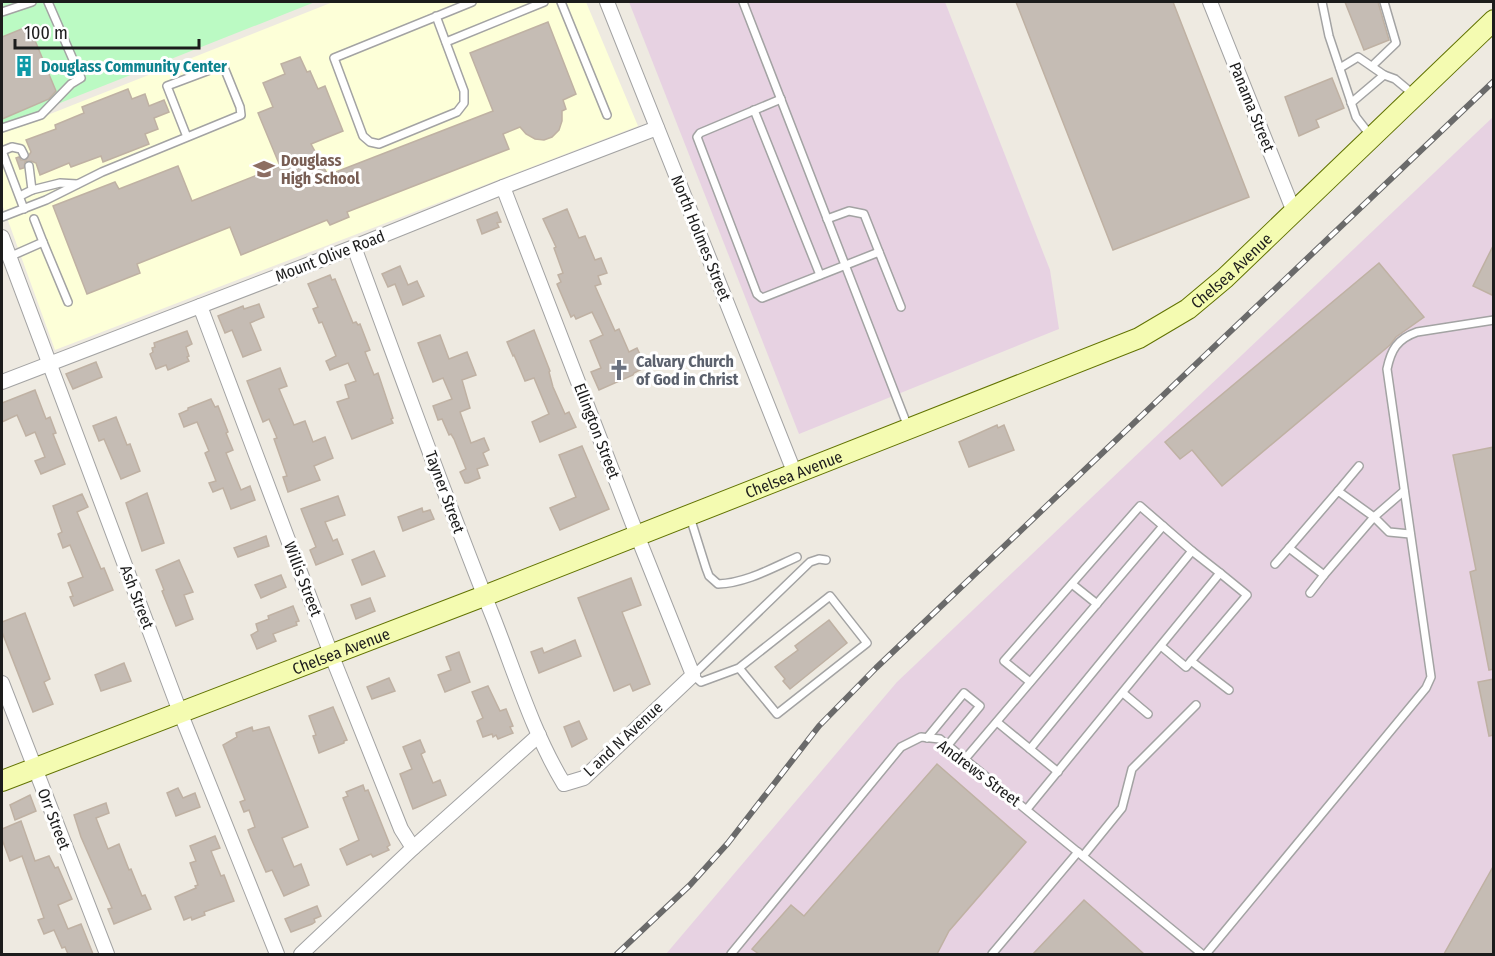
<svg xmlns="http://www.w3.org/2000/svg" width="1495" height="956" font-family="'Fira Sans Condensed',sans-serif">
<style>
.industrial{fill:#e7d2e2}
.education{fill:#fdffd8}
.park{fill:#bbfac3}
.building{fill:#c5bcb4;stroke:#bfb1a3;stroke-width:1.5}
.lines{fill:none;stroke-linecap:round;stroke-linejoin:round}
.service-casing{stroke:#a3a3a3;stroke-width:10}
.minor-casing{stroke:#a3a3a3;stroke-width:16}
.secondary-casing{stroke:#627302;stroke-width:22}
.service{stroke:#fff;stroke-width:7}
.minor{stroke:#fff;stroke-width:14}
.secondary{stroke:#f4fbb1;stroke-width:20}
.rail-casing{stroke:#6a6a6a;stroke-width:6}
.rail{stroke:#fff;stroke-width:4;stroke-dasharray:11;stroke-linecap:butt}
.labels{text-anchor:middle;dominant-baseline:central;stroke-width:6;stroke-linejoin:round;paint-order:stroke}
.culture-label{font-size:16px;font-weight:bold;fill:#0d838f;stroke:#fff;text-anchor:start}
.street-label{font-size:16px;fill:#1c1c1c;stroke:#fff}
.education-label{font-size:16px;font-weight:bold;fill:#785e54;stroke:#fff;text-anchor:start}
.worship-label{font-size:16px;font-weight:bold;fill:#5b616d;stroke:#fff;text-anchor:start}
</style>
<rect width="100%" height="100%" fill="#eeeae1"/>
<g class="industrial">
<polygon points="629,2 945,2 1050,270 1059,329 799,434"/>
<polygon points="1493,117 1493,954 666,954 897,682"/>
</g>
<polygon class="education" points="333,2 586,2 638,126 55,350 2,204 2,133"/>
<polygon class="park" points="2,2 315,2 2,126"/>
<g class="building">
<polygon points="1016,2 1173,2 1249,197 1113,250"/>
<polygon points="1345,2 1378,2 1389,40 1364,50"/>
<polygon points="548,22 576,94 563,100 566,109 562,111 562,121 559,130 552,137 544,140 535,139 526,134 520,127 503,134 509,149 347,212 349,217 330,225 327,220 241,255 230,227 137,264 140,273 87,294 53,206 115,182 119,189 178,166 192,201 280,166 258,113 273,107 263,83 285,74 281,64 300,57 307,72 310,71 318,89 325,86 343,131 311,144 328,175 493,111 470,53"/>
<polygon points="29,26 56,91 49,99 2,119 2,37"/>
<polygon points="1332,78 1344,108 1316,120 1319,127 1299,136 1285,97"/>
<polygon points="128,89 132,99 145,94 149,106 164,100 169,112 154,118 158,129 145,134 149,144 103,162 101,156 71,167 69,163 40,175 36,163 31,161 25,162 24,168 20,169 16,158 19,157 21,160 26,160 31,152 26,140 56,129 55,125 84,113 82,107"/>
<polygon points="567,209 579,238 585,236 595,260 601,258 607,273 598,276 601,284 595,286 615,331 619,329 629,352 637,348 646,367 634,373 633,375 599,390 591,372 601,368 590,341 603,335 592,312 576,319 574,315 571,317 557,284 561,282 558,275 563,273 554,248 556,247 543,219"/>
<polygon points="497,212 501,222 497,223 499,227 482,234 477,220"/>
<polygon points="1494,244 1494,296 1473,286"/>
<polygon points="1379,263 1424,317 1396,337 1390,345 1222,486 1192,450 1180,459 1165,442"/>
<polygon points="400,266 408,285 417,281 424,296 403,305 395,284 388,287 382,274"/>
<polygon points="330,275 332,280 335,279 353,323 356,322 358,325 360,324 370,350 365,352 374,375 378,373 393,418 391,419 393,423 352,439 337,402 349,398 345,385 356,381 348,363 330,370 326,361 336,356 322,322 319,323 313,309 318,307 308,284"/>
<polygon points="259,304 264,317 250,323 261,350 243,357 232,330 225,333 218,316 243,306 244,309"/>
<polygon points="534,330 550,371 549,372 553,387 565,414 569,412 576,427 540,442 532,422 549,414 534,378 525,381 514,355 513,356 507,342"/>
<polygon points="187,331 192,344 186,347 189,356 187,357 189,361 168,370 166,365 156,369 150,354 153,352 152,348 155,347 154,343"/>
<polygon points="440,335 449,359 467,352 476,375 462,380 470,408 460,412 471,443 484,438 489,450 483,453 488,465 477,469 480,478 468,483 465,483 460,472 466,469 454,439 451,434 449,435 442,419 438,420 433,406 452,399 443,378 433,382 418,343"/>
<polygon points="96,362 102,377 73,389 66,374"/>
<polygon points="280,368 287,386 279,389 294,425 305,421 313,442 325,437 333,458 314,466 320,480 288,492 283,477 287,476 274,439 277,438 269,419 263,422 247,381"/>
<polygon points="35,390 46,419 50,417 56,433 53,434 65,464 41,474 35,461 45,457 35,432 26,436 17,415 2,422 2,403"/>
<polygon points="211,399 215,407 218,406 228,432 226,433 233,450 226,453 241,490 250,486 255,500 231,509 223,488 213,492 209,483 216,481 205,453 209,451 197,422 184,427 179,414 188,410 188,408"/>
<polygon points="116,417 127,445 130,444 140,471 121,479 104,439 99,441 93,426"/>
<polygon points="997,425 998,428 1004,425 1014,450 969,467 959,442"/>
<polygon points="582,446 609,509 560,530 550,508 576,497 559,455"/>
<polygon points="1494,447 1494,669 1489,670 1470,572 1476,570 1453,455"/>
<polygon points="147,493 164,543 142,551 126,503"/>
<polygon points="82,494 88,507 77,512 101,569 104,568 113,590 74,606 70,597 73,596 68,583 83,577 70,545 63,548 58,534 62,532 53,506"/>
<polygon points="338,496 345,515 325,522 333,541 337,539 343,554 316,565 310,550 316,547 301,509"/>
<polygon points="422,508 423,512 430,510 434,519 403,531 398,517"/>
<polygon points="266,536 269,546 238,557 234,548"/>
<polygon points="374,551 385,576 362,585 352,560"/>
<polygon points="179,560 193,592 184,595 193,619 176,626 162,591 164,590 156,570"/>
<polygon points="281,575 286,587 261,598 255,585"/>
<polygon points="631,578 641,605 622,612 650,684 633,691 630,684 614,691 578,598"/>
<polygon points="370,598 375,611 356,619 351,605"/>
<polygon points="293,606 299,621 296,622 297,625 273,634 276,641 257,649 251,635 258,631 256,624 269,619 268,616"/>
<polygon points="25,613 50,679 44,682 53,704 33,712 2,632 2,622"/>
<polygon points="829,620 847,643 790,689 783,681 785,679 775,667 798,650 795,646"/>
<polygon points="575,640 581,656 539,673 531,652 542,648 544,653"/>
<polygon points="459,652 470,682 445,692 438,675 451,670 446,657"/>
<polygon points="124,663 131,681 101,691 95,675"/>
<polygon points="389,678 395,691 372,699 367,687"/>
<polygon points="1494,679 1494,735 1489,736 1478,682"/>
<polygon points="488,686 500,711 506,709 513,726 510,727 513,733 498,739 496,735 493,737 492,734 483,737 477,721 483,718 472,692"/>
<polygon points="333,707 347,740 344,741 344,743 319,753 313,736 316,735 309,716"/>
<polygon points="579,721 587,739 572,747 564,727"/>
<polygon points="252,727 253,731 269,727 308,827 282,838 294,867 301,864 309,885 284,896 272,870 266,872 251,838 248,830 255,827 249,810 244,812 240,802 245,800 223,745 237,737 236,733"/>
<polygon points="420,740 425,752 421,754 433,783 440,780 446,795 413,809 400,774 412,769 403,747"/>
<polygon points="937,764 1026,842 949,931 937,954 759,954 752,949 791,905 804,916"/>
<polygon points="363,785 365,791 368,790 390,845 387,847 389,850 373,857 371,854 347,865 340,849 359,840 343,798 348,796 346,792"/>
<polygon points="178,788 183,798 195,793 200,807 176,816 167,793"/>
<polygon points="30,795 36,811 15,820 10,805"/>
<polygon points="106,803 109,813 96,818 108,849 119,844 129,870 131,869 142,896 145,895 151,909 114,924 108,909 112,908 81,837 74,815"/>
<polygon points="21,821 35,861 49,856 55,868 58,867 72,899 58,905 68,929 81,924 93,954 68,954 65,947 62,948 54,930 44,934 38,920 44,918 22,856 10,861 2,839 2,829"/>
<polygon points="215,836 220,848 211,851 221,876 224,875 234,901 204,912 205,915 192,920 191,917 184,920 175,897 196,888 195,886 198,885 190,863 196,861 190,846"/>
<polygon points="1494,865 1494,954 1444,954"/>
<polygon points="1084,900 1144,954 1033,954"/>
<polygon points="317,906 321,916 314,919 315,922 312,924 291,932 285,919"/>
</g>
<g class="lines">
<defs>
<g id="service">
<polyline points="561,2 607,115"/>
<polyline points="743,2 908,427"/>
<polyline points="1322,2 1329,36 1356,117 1370,135"/>
<polyline points="2,12 32,2"/>
<polyline points="436,16 464,91 464,103 457,112 379,144 370,142 363,136 334,58 472,2"/>
<polyline points="446,42 544,2"/>
<polyline points="1372,66 1396,43 1384,2"/>
<polyline points="1340,68 1358,57 1384,75"/>
<polyline points="781,99 700,133 697,137 757,294 762,298 879,252 901,307"/>
<polyline points="1351,103 1384,75 1395,79 1413,94"/>
<polyline points="754,110 820,275"/>
<polyline points="2,128 41,115 71,84 81,78 48,2"/>
<polyline points="2,151 24,209"/>
<polyline points="2,151 12,147 21,149 24,155"/>
<polyline points="32,190 60,183 77,184"/>
<polyline points="20,196 32,190 29,166"/>
<polyline points="2,217 46,200 102,172 241,115 240,107 223,65 167,86 187,137"/>
<polyline points="827,219 849,211 864,214 879,252"/>
<polyline points="43,242 68,302"/>
<polyline points="9,257 43,242 34,219"/>
<polyline points="1338,491 1359,466"/>
<polyline points="1404,491 1374,517 1324,575 1289,548 1338,491 1374,517 1389,532 1410,534"/>
<path d="M690 517 706 568 709 576 718 584C746 583 772 568 797 557"/>
<polyline points="1192,551 1220,573"/>
<polyline points="1275,564 1289,548"/>
<polyline points="1072,584 1097,604"/>
<polyline points="1310,593 1324,575"/>
<polyline points="1191,661 1229,690"/>
<polyline points="739,668 777,714 867,643 830,596 739,668 701,682 693,675 810,562 819,559 826,560"/>
<polyline points="1123,693 1148,714"/>
<polyline points="997,722 1030,749 1192,551 1140,506 1004,661 1030,682"/>
<polyline points="927,738 964,693 980,706 948,745"/>
<polyline points="1030,749 1058,772"/>
<polyline points="965,759 1163,526"/>
<polyline points="1027,809 1220,573 1247,595 1186,667 1161,646"/>
<polyline points="1083,856 1122,808 1132,769 1196,705"/>
<polyline points="731,954 901,747 921,737 940,739 1202,954"/>
<polyline points="992,954 1078,852"/>
<path d="M1206 954 1426 688 1431 677 1387 369C1391 350 1397 339 1417 332L1494 320"/>
</g>
<g id="minor">
<polyline points="607,2 795,474"/>
<polyline points="1210,2 1294,212"/>
<polyline points="2,237 180,712 277,954"/>
<path d="M354 247C400 371 444 495 493 617 515 673 533 733 564 784L584 778 693 675 637 535 503 187"/>
<polyline points="200,306 331,654 401,829 413,848"/>
<polyline points="2,382 354,247 503,187 657,128"/>
<polyline points="2,683 107,954"/>
<polyline points="301,954 413,848 539,735"/>
</g>
<g id="secondary">
<path id="s1" d="M2 781 484 596 1139 338 1188 309 1225 278 1494 20"/>
</g>
</defs>
<use href="#service" class="service-casing"/>
<use href="#minor" class="minor-casing"/>
<use href="#secondary" class="secondary-casing"/>
<use href="#service" class="service"/>
<use href="#minor" class="minor"/>
<use href="#secondary" class="secondary"/>
<defs>
<polyline id="rail" points="617,954 690,885 728,843 819,726 876,668 1494,81"/>
</defs>
<use href="#rail" class="rail-casing"/>
<use href="#rail" class="rail"/>
</g>
<defs>
<symbol id="building-bare" viewBox="-9 -9 18 18"><path d="M-4-6H4V6H1V3H-1V6H-4ZM-2.5-4.3h1.7v1.8h-1.7ZM.8-4.3h1.7v1.8H.8ZM-2.5-1h1.7V.8h-1.7ZM.8-1h1.7V.8H.8Z" fill="#0f9aa8" stroke="#fff" stroke-width="2.5" paint-order="stroke"/></symbol>
<symbol id="school-bare" viewBox="-9 -9 18 18"><path d="M0-5L7-2L0 1L-7-2ZM-4 1L0 2.5L4 1V4Q0 6-4 4Z" fill="#8d6e63" stroke="#fff" stroke-width="2.5" paint-order="stroke"/></symbol>
<symbol id="church-bare" viewBox="-9 -9 18 18"><path d="M-1.2-6h2.4v3.5h3.3v2.4h-3.3V6h-2.4V-.1h-3.3v-2.4h3.3Z" fill="#6b7280" stroke="#fff" stroke-width="2.5" paint-order="stroke"/></symbol>
</defs>
<g fill-rule="evenodd">
<use href="#building-bare" x="9" y="51" width="30" height="30"/>
<use href="#school-bare" x="249" y="154" width="30" height="30"/>
<use href="#church-bare" x="604" y="355" width="30" height="30"/>
</g>
<g class="labels">
<g class="culture-label">
<text x="41" y="66">Douglass Community Center</text>
</g>
<g class="street-label">
<text transform="translate(1252 107) rotate(68)">Panama Street</text>
<text transform="translate(701 238) rotate(68)">North Holmes Street</text>
<text transform="translate(330 256) rotate(-21)">Mount Olive Road</text>
<text stroke="none"><textPath href="#s1" startOffset="1335">Chelsea Avenue</textPath></text>
<text transform="translate(597 431) rotate(69)">Ellington Street</text>
<text stroke="none"><textPath href="#s1" startOffset="849">Chelsea Avenue</textPath></text>
<text transform="translate(445 492) rotate(70)">Tayner Street</text>
<text transform="translate(303 579) rotate(69)">Willis Street</text>
<text transform="translate(137 597) rotate(69)">Ash Street</text>
<text stroke="none"><textPath href="#s1" startOffset="363">Chelsea Avenue</textPath></text>
<text transform="translate(623 739) rotate(-43)">L and N Avenue</text>
<text transform="translate(979 773) rotate(37)">Andrews Street</text>
<text transform="translate(54 819) rotate(69)">Orr Street</text>
</g>
<g class="education-label">
<text x="281" y="160">Douglass<tspan x="281" dy="18">High School</tspan></text>
</g>
<g class="worship-label">
<text x="636" y="361">Calvary Church<tspan x="636" dy="18">of God in Christ</tspan></text>
</g>
</g>
<rect width="1495" height="956" fill="none" stroke="#1c1c1c" stroke-width="6"/>
<path d="M15 39v9h184v-9" fill="none" stroke="#1c1c1c" stroke-width="3"/>
<text x="24" y="39" font-size="18" fill="#1c1c1c" stroke="#ffffff" stroke-width="4.5" paint-order="stroke">100 m</text>
</svg>
